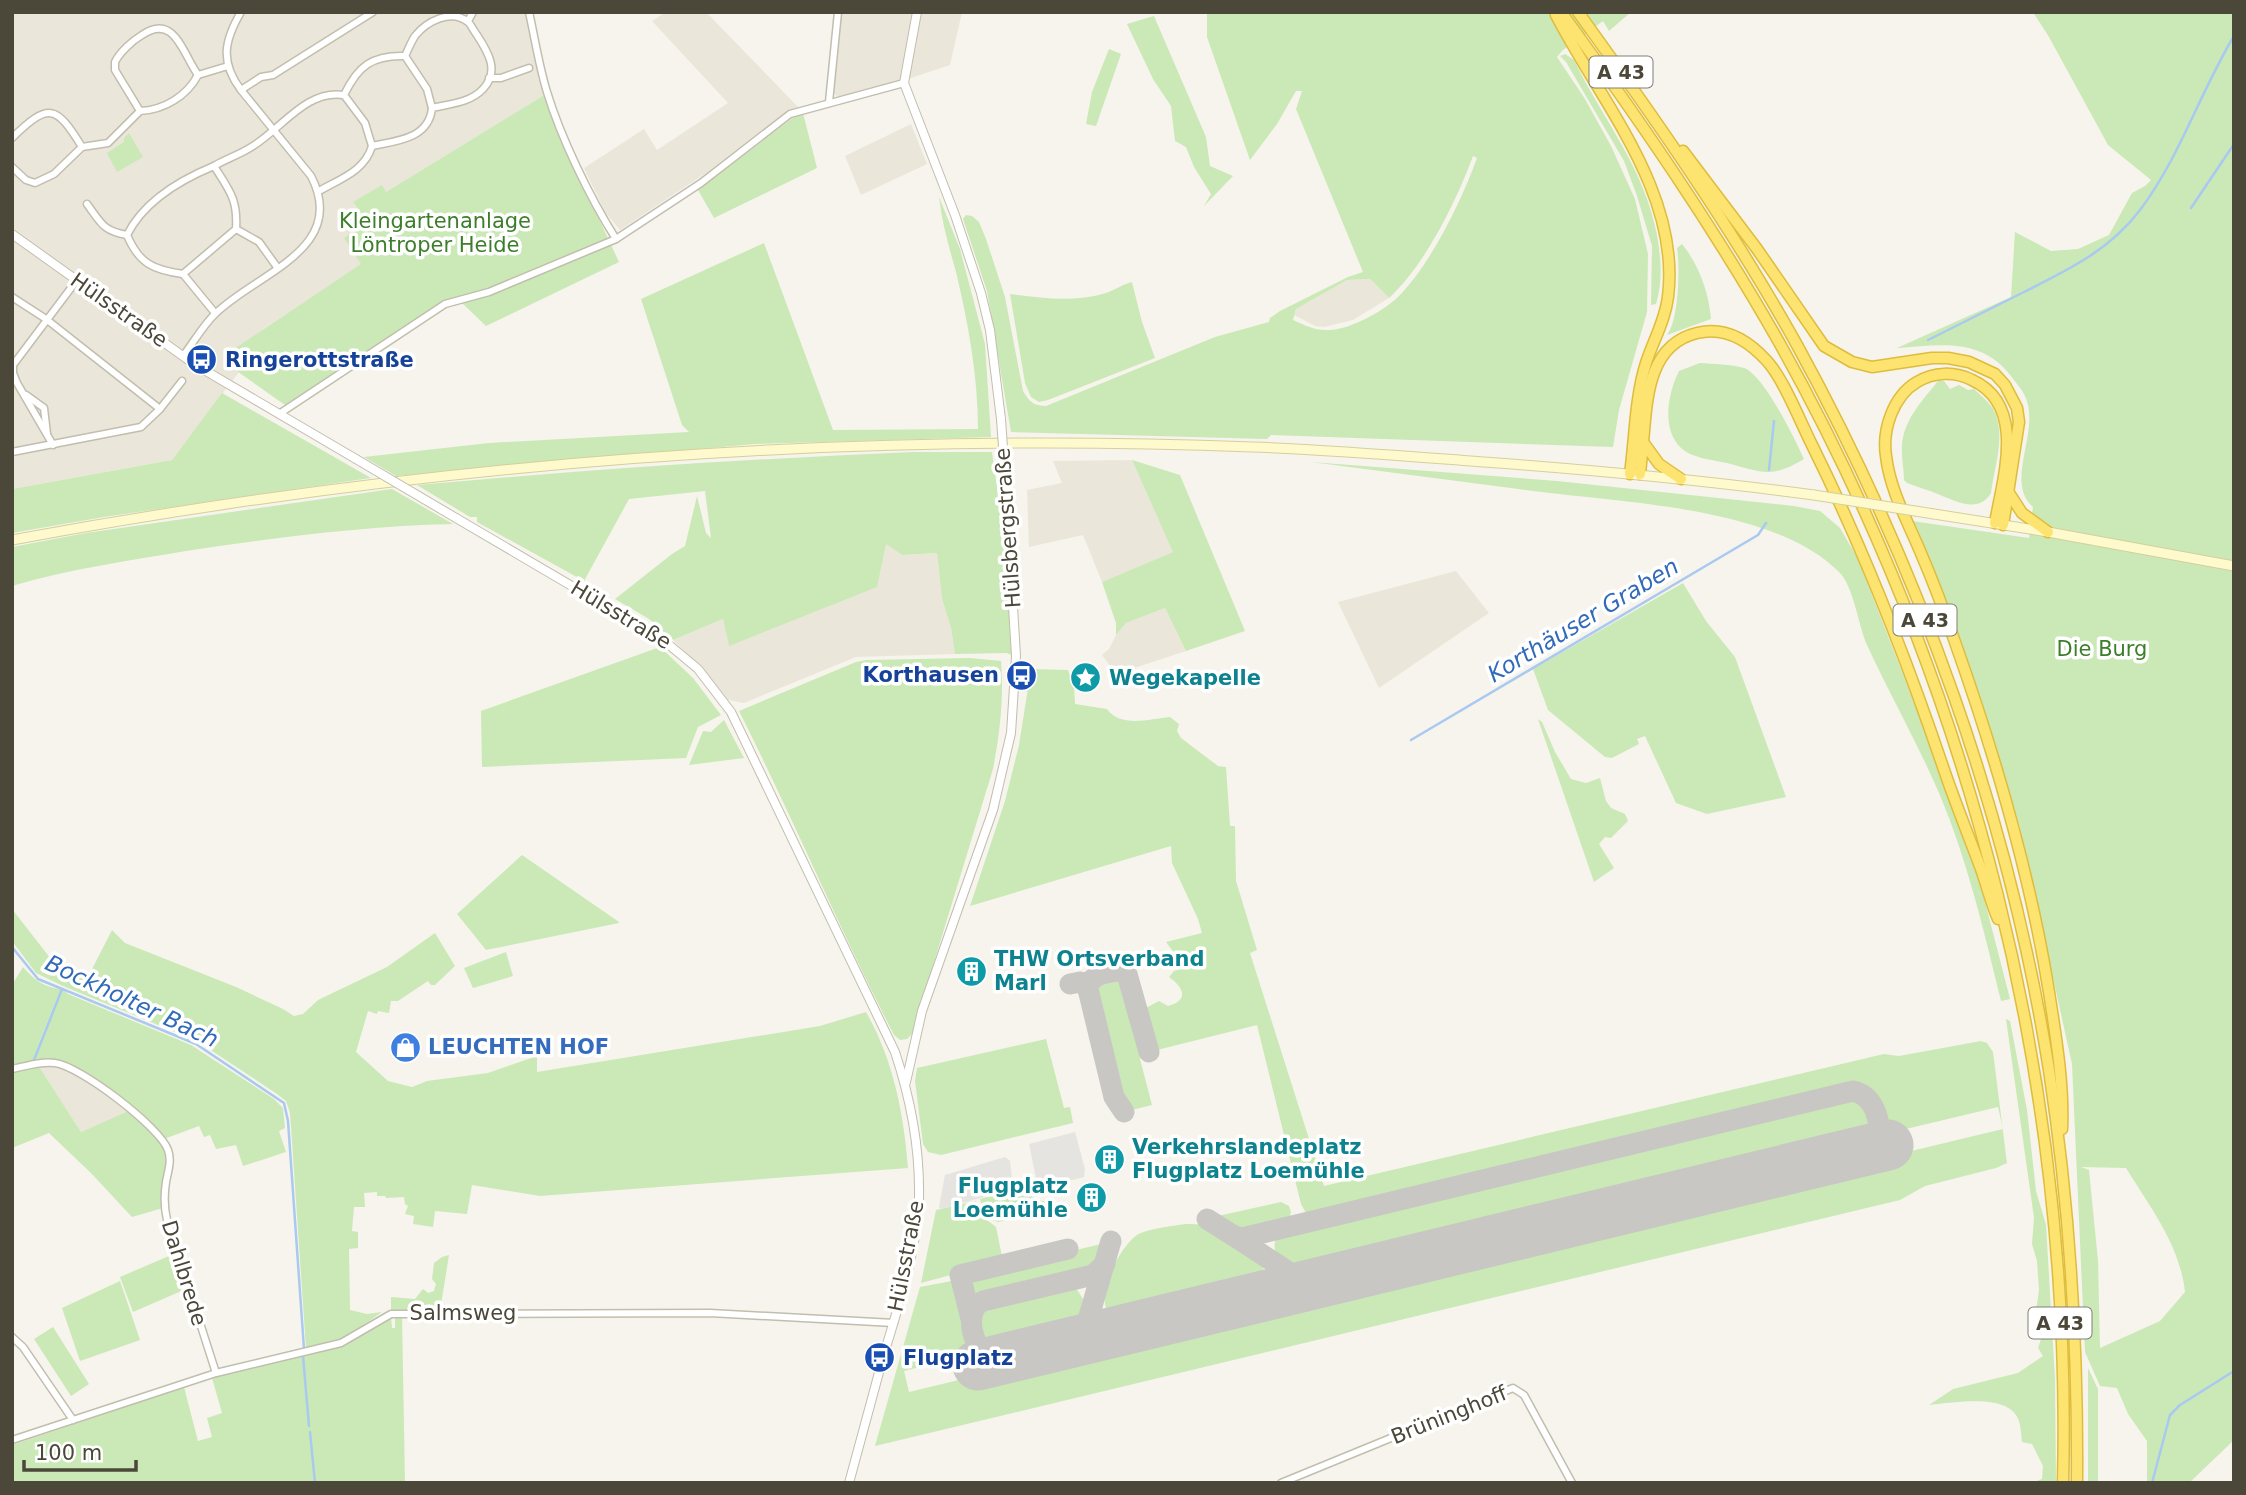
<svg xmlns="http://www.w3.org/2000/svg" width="2246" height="1495" font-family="'DejaVu Sans',sans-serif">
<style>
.residential{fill:#eae7da}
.green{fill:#cae9b6;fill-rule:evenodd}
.parking{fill:#e5e4e0}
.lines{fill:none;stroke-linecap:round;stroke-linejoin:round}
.stream{stroke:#aac9f1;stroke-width:2.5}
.taxiway{stroke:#c8c7c3;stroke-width:21}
.runway{stroke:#c8c7c3;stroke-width:51}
.minor-casing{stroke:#c2beae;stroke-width:9}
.tertiary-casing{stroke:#c2beae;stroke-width:10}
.secondary-casing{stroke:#d5cf9c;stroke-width:11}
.motorway-casing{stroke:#debc3e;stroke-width:13}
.minor{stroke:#fff;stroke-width:6}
.tertiary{stroke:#fff;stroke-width:8}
.secondary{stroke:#feface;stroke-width:9}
.motorway{stroke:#fde470;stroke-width:10}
.tertiary-bridge-casing{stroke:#c2beae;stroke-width:10;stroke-linecap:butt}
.secondary-bridge-casing{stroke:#d5cf9c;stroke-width:11;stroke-linecap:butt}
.tertiary-bridge{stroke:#fff;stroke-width:8}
.secondary-bridge{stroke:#feface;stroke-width:9}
.labels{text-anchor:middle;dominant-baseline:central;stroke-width:7;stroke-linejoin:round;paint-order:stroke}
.shield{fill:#fff;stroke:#817e74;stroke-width:2}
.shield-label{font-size:19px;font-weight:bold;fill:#4b4739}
.park-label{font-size:21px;fill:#3d7e2b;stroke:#fff}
.street-label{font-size:21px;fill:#4b4739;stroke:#fff}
.transit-label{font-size:21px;font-weight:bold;fill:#164399;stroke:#fff;text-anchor:start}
.culture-label{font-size:21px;font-weight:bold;fill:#0d838f;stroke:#fff;text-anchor:start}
.shop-label{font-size:21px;font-weight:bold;fill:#366cbe;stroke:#fff;text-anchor:start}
.water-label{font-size:23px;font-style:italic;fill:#316ab8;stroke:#fff}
</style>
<rect width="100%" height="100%" fill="#f6f4ec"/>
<g class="residential">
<polygon points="12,12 527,12 546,94 386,192 382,186 353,202 368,222 362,264 263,329 225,361 239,372 172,460 12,489"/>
<polygon points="666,12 706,12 799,108 783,114 706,173 620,230 605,212 584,168 644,129 657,150 728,103 652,21"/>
<polygon points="839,12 962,12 950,65 905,80 839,97 832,93"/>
<polygon points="911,124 927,164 861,195 845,156"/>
<polygon points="1370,279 1389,298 1353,320 1324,327 1315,326 1294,315 1296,309 1347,280"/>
<polygon points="1132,460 1174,552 1102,582 1083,535 1029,547 1027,490 1062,483 1053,461"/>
<polygon points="885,543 902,555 937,553 942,599 951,628 955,654 856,657 744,703 728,700 702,669 673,640 723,619 729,645"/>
<polygon points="1456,571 1489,613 1379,688 1338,602"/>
<polygon points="1165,608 1186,651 1116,674 1102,655 1109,649 1116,635 1126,623"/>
<polygon points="38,1065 53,1065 69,1069 128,1111 81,1132"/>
</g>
<g class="green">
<path d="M1207 12H1631L1609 31 1603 21 1563 50 1557 57 1585 99 1611 146 1635 199 1648 254 1647 312 1619 410 1613 447 1271 435 1267 439 1011 432 987 291 963 219 966 215 972 216 979 222 986 239 1005 297 1023 391C1029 401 1033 406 1046 406L1215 337 1269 322 1270 318 1280 311 1348 277 1363 272 1296 109 1302 91H1296L1277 124 1250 160 1207 37ZM1473 156 1477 158C1462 200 1432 261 1401 294 1386 310 1350 330 1329 330 1316 331 1304 325 1293 320L1296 309 1347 280 1370 279 1389 298C1425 265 1456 202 1473 156Z"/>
<path d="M2033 12H2234V1440L2189 1483H2147V1441L2128 1414 2117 1388 2100 1386 2085 1352 2072 1064 2019 823 1962 643 1912 521 2029 538 2033 507C2003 481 2043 429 2024 394 2021 388 2015 382 2011 376 1981 337 1940 345 1897 348L2011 297 2015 232 2051 251 2078 249 2109 235 2132 193 2145 186 2151 180 2108 145 2049 37ZM2081 1167 2126 1168C2150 1207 2180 1245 2185 1292L2160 1321 2100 1348 2098 1261 2089 1170Z"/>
<polygon points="1154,16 1206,137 1210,166 1233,176 1204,206 1211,194 1194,167 1186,147 1175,141 1171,106 1153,79 1127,24"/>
<polygon points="1109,49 1121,54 1096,126 1086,124 1092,92"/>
<path d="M1565 54 1574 60C1603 120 1644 167 1657 235 1661 258 1663 281 1656 304L1651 305 1652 246 1637 196 1624 161 1566 62 1560 56Z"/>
<polygon points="546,94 560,135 619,262 486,326 462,303 434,307 285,405 224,362 237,347 361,264 344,238 368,222 353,202 382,185 386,192"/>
<polygon points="803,113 817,168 714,218 698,190 794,117"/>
<polygon points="129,133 143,157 117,172 107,153 124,142 124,138"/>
<path d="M939 197 960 249 985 344 991 437 755 444 396 476 364 457 489 443 689 432 682 425 641 299 764 243 833 430 978 429C978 377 968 322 956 272 949 247 942 223 939 197Z"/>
<path d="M1682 244C1699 265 1709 293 1711 319L1667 335C1679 320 1680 267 1677 248Z"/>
<path d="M1132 282 1142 322 1155 358 1048 400 1039 402 1031 397 1025 383 1010 294C1042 298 1074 303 1106 293 1115 290 1123 284 1132 282Z"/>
<path d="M1700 363C1713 364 1731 364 1744 368 1764 375 1795 439 1804 459 1771 479 1762 472 1727 463 1712 460 1692 458 1681 448 1661 429 1668 393 1679 371Z"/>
<path d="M1938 381H1944L1950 389 1959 385 1968 390 1974 389C1980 395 1988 401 1993 409 2007 434 1994 467 1991 493 1978 514 1956 501 1940 495 1929 490 1917 487 1907 483L1904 480C1904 469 1901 456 1902 445 1904 419 1923 400 1938 381Z"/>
<polygon points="222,393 371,478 104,517 12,533 12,489 172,460"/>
<path d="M913 452H992L1015 613 1016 656 1006 653 955 654 951 628 942 599 937 553 902 555 886 544 877 587 729 646 723 619 673 640 649 619 615 599 672 554 685 546 697 496 706 533 711 538 705 491 629 499 584 581 477 522V517H470L417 485C582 470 747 459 913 452Z"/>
<polygon points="1132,460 1180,475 1245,631 1186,651 1165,608 1126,623 1116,635 1116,623 1102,582 1173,552"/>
<path d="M1311 462 1557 481 1794 506 1820 511 1840 528 1858 559 1934 754 1982 890 2010 999 2001 1001C1984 931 1967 859 1939 793 1917 742 1890 695 1867 645 1858 625 1854 587 1839 572 1777 508 1627 503 1542 492 1465 482 1388 472 1311 462Z"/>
<path d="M392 489 453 524C363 526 274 538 186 551 127 561 69 569 12 586V547L86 533Z"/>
<polygon points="1683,583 1706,621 1735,657 1786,797 1707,814 1676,803 1645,736 1637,739 1639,744 1612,758 1605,757 1548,710 1533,669"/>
<polygon points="660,647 693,678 721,715 698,727 686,758 482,767 481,711"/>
<path d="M970 658 1001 661C1004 697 1000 733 993 769L912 1034 907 1039 900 1040 894 1035C839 928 793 818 739 711L856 662 866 660Z"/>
<path d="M1031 669 1068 670 1074 687 1075 704 1107 709C1120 728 1150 719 1170 717L1179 724 1177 731 1181 738 1218 766 1226 767 1230 826H1235L1236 881 1257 950 1250 953 1324 1186 1884 1054 1899 1056 1981 1041 1987 1043 1993 1052 2007 1163 1996 1168 1925 1186 1900 1200 875 1446 920 1287 957 1280 975 1353 904 1371 909 1392 2003 1129 1998 1107 1885 1134C1880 1112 1876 1087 1849 1087L1315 1216 1307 1215 1301 1204 1257 1025 1153 1051 1143 1013 1144 1009 1159 1001 1168 1006C1191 1000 1182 986 1169 977L1174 971 1185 967 1166 942 1202 933 1198 919 1172 863 1171 846 970 906 1005 801 1019 745Z"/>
<polygon points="1538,719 1542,722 1555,752 1571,779 1586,783 1600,778 1606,801 1611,808 1625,814 1628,821 1611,838 1605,837 1599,844 1614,868 1594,882"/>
<polygon points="724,720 744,758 689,765 703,731 711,732"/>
<polygon points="522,855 619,922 619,923 486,950 457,914"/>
<path d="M12 909 51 959 68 963 88 977 112 930 125 943 236 987 283 1009 294 1016 303 1014 318 1000 387 967 435 933 455 966 435 985H431L428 981 398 1001H391L389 1013 378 1011 377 1014 368 1011 356 1052 388 1081 412 1087 427 1081 488 1073 537 1056V1072L820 1026 866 1012C893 1059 904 1114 908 1168L540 1196 472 1185 467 1214 435 1211 433 1227 413 1224 414 1216 405 1214 408 1206 405 1204 404 1197 386 1198 385 1196H377V1192L364 1193 365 1207H354L352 1231 358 1232V1248L349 1249 350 1310 367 1314 382 1312 347 1337 306 1348 290 1113 286 1101 277 1094 197 1041 63 986 36 973 12 941Z"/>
<polygon points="506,952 513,976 473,988 464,968"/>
<path d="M23 967C33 979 45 988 61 989L33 1058 62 989 68 994 191 1045 274 1099 283 1108 285 1128 279 1131 286 1152 243 1166 236 1145 216 1149 210 1135 204 1137 199 1126 164 1139C134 1112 95 1069 55 1060 43 1057 25 1064 12 1065V985Z"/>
<polygon points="1115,976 1122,977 1126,981 1144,1053 1140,1059 1152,1105 1132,1110 1121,1096 1094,989 1098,981"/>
<path d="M2006 1019 2010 1021 2027 1110 2036 1191 2046 1225 2055 1379 2056 1483H2032L2042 1479 2043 1466 2032 1444 2022 1442C2021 1433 2021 1422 2016 1415 2002 1394 1951 1403 1929 1405L1953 1389 2018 1373 2043 1356 2038 1348 2041 1339 2036 1330 2040 1320 2036 1311 2039 1290 2037 1261 2032 1244 2034 1218Z"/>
<polygon points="1046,1039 1064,1108 1070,1107 1073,1123 941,1155 928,1152 923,1144 915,1081 917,1068"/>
<path d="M38 1065 81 1132 128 1111C174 1149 168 1152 163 1208L132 1217 91 1173 49 1133 12 1148V1070Z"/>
<path d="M1852 1095C1869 1100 1878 1117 1869 1133L1857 1140 1305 1274C1288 1273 1269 1256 1276 1239L1286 1232Z"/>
<path d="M1025 1187C1031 1200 1040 1203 1053 1200L1059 1209 998 1222C987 1219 983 1210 980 1199Z"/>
<polygon points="976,1201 983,1217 996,1227 1003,1261 921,1283 936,1210"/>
<polygon points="1281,1202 1289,1206 1291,1212 1289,1220 1282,1224 1239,1234 1216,1219 1218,1216"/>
<path d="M1185 1224C1192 1224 1199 1224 1206 1226 1218 1230 1255 1251 1261 1262 1265 1269 1264 1275 1261 1283L1122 1318 1108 1313C1096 1293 1119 1248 1137 1235 1146 1229 1173 1226 1185 1224Z"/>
<polygon points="1101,1244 1095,1264 1089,1271 975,1298 970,1295 966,1280 968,1276"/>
<polygon points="449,1255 440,1311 391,1311 391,1297 415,1299 423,1289 428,1293 434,1291 436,1284 432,1279 434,1263 442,1257"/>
<polygon points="169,1256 176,1258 186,1289 133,1312 120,1277"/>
<polygon points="120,1281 140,1340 80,1361 62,1308"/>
<path d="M1063 1286 1076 1288 1083 1299 1079 1322 1075 1328 1000 1347 993 1348 982 1341C977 1328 973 1316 984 1306Z"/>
<polygon points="402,1315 405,1483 12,1483 12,1445 184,1387 198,1441 212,1437 207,1418 222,1413 212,1378 345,1346 391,1317 392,1328 395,1328 395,1316"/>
<polygon points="53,1327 89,1384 71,1396 34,1339"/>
<polygon points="2088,1368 2098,1389 2098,1483 2088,1483"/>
</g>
<g class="parking">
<polygon points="1075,1132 1085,1169 1084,1177 1045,1187 1040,1187 1037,1183 1029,1144"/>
<polygon points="1005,1157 1010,1161 1013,1189 941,1209 939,1207 945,1175"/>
</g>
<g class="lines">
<g class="stream">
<polyline points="2191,208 2234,144"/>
<path d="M1928 340C1960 324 1992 308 2024 292 2068 270 2110 250 2140 210 2180 157 2200 92 2234 36"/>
<polyline points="1769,470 1774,421"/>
<polyline points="1411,740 1758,535 1766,523"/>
<polyline points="12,947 38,979 196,1044 284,1103 288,1121 304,1349"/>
<polyline points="34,1060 62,989"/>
<polyline points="303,1356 309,1426"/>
<polyline points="310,1432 315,1483"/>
<polyline points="2152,1483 2170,1415 2180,1405 2234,1371"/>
</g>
<g class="taxiway">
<polyline points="1070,984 1080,982 1087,985 1114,1097 1124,1112"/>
<path d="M1087 988C1091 974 1107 972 1120 971L1127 974 1149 1052"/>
<path d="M1207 1219 1234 1236 1242 1238 1853 1091C1873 1095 1882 1120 1878 1139L1866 1150"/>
<path d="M1234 1236 1275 1263C1285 1276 1281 1287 1266 1293"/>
<polyline points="1275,1263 1302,1281 1314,1282"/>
<path d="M1091 1311C1091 1327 1102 1332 1117 1330"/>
<polyline points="971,1319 960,1275 1068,1249"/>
<polyline points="1073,1341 1085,1330 1111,1241"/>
<path d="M1005 1358H989C972 1348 963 1310 983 1301L1093 1275 1105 1264"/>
</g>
<polyline class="runway" points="978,1365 1888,1145"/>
<defs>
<g id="minor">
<path d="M529 12C535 39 539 66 547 92 561 138 590 198 616 239"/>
<polyline points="468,21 473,12"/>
<polyline points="405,56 427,89 432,108"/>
<polyline points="489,78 501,78 529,68"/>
<polyline points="241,90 261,77 273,75 373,12"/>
<polyline points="344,95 365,123 372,146"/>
<polyline points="829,102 838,12"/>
<path d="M140 111 115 70V62C120 52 132 41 142 35 174 13 182 52 198 75"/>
<path d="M12 138C49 102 56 105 82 147"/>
<path d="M214 166C226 159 241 154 253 146 282 128 307 89 344 95 358 66 372 55 405 56 408 50 411 42 415 36 426 22 451 8 468 22 471 24 474 32 477 35 488 52 500 71 483 89 470 103 449 104 432 108 429 139 396 141 372 146 365 171 340 179 319 191"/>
<path d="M214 166C229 190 238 199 236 229L183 274C154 270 139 264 127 235 144 201 180 180 214 166Z"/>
<path d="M12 167 26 180 35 183 54 174 82 147 108 143 140 111C164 110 187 96 198 75L228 66"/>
<path d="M87 204C101 223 103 231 127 235"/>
<polyline points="236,229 259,242 277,267"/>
<polyline points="183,274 215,313"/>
<polyline points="12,297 46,319 160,409 141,427 12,452"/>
<path d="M183 356C194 342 203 325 216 313 257 273 349 249 311 176L241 90C220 62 224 41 241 12"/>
<polyline points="26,395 44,408 47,434"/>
<polyline points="160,409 182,381"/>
<polyline points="279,414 445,304 489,292 616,239 701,183 790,114 904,83"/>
<polyline points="53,445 17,383 13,373 13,365 77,280"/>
<path d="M12 1069C26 1066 41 1061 55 1063 80 1066 160 1127 168 1150 172 1161 168 1171 166 1182 164 1195 164 1207 167 1220L216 1373"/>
<polyline points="12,1337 23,1347 73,1420"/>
<polyline points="12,1440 216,1373 341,1343 391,1314 710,1313 894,1323"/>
<polyline points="1281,1483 1513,1388 1524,1395 1572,1483"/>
</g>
<g id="tertiary">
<polyline points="917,12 904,83 955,215 981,293 990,330 1001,419"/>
<polyline points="12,234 194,364 356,459"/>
<path d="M456 518 662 639 698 669 731 712 895 1052C911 1100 920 1147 919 1198 917 1251 899 1304 884 1354 872 1397 861 1440 849 1483"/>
<polyline points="906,1082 922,1011 993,810 1011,733 1016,656 1006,490"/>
</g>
<g id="secondary">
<polyline points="1934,514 2048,532 2234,566"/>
<path d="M12 540C420 464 838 431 1253 447 1334 450 1416 457 1498 463 1604 471 1709 481 1814 495"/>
</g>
<g id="motorway">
<path d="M1561 12C1639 119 1715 229 1780 344 1973 689 2073 1088 2063 1483"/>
<path d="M1578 12C1656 120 1732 228 1797 345 1920 569 2009 817 2049 1070 2070 1207 2078 1344 2077 1483"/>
<path d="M1556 15C1601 102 1681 193 1668 297 1665 321 1653 341 1646 363 1635 398 1635 437 1630 474"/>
<polyline points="1683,151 1757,249 1824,346 1852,362 1872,367 1932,358 1948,358 1969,362 1995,374 2005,385 2017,408 2019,422 2003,525"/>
<polyline points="1640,474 1643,442"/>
<path d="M1681 479 1659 464 1643 442C1647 401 1647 345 1697 333 1725 326 1748 340 1767 361 1784 380 1800 421 1812 445 1863 548 1905 655 1942 764 1954 800 1968 834 1981 869 1987 886 1991 903 1998 919"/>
<polyline points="2009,493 2022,513 2048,532"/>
<path d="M1995 523C2003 477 2027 405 1972 380 1954 371 1934 372 1917 382 1893 396 1882 430 1886 456 1890 490 1907 520 1920 551 1933 581 1945 613 1956 645 1996 758 2030 874 2049 992 2056 1037 2064 1084 2062 1129"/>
</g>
</defs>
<use href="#minor" class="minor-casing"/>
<use href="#tertiary" class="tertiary-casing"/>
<use href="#secondary" class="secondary-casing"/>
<use href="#motorway" class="motorway-casing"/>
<use href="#minor" class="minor"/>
<use href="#tertiary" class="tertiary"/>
<use href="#secondary" class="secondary"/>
<use href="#motorway" class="motorway"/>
<defs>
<g id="tertiary-bridge">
<polyline points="1001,419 1006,490"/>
<polyline points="356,459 456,518"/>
</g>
<polyline id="secondary-bridge" points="1814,495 1934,514"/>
</defs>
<use href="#tertiary-bridge" class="tertiary-bridge-casing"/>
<use href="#secondary-bridge" class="secondary-bridge-casing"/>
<use href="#tertiary-bridge" class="tertiary-bridge"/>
<use href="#secondary-bridge" class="secondary-bridge"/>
</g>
<defs>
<symbol id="bus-disc" viewBox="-11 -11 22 22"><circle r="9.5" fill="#1a4fb4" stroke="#fff"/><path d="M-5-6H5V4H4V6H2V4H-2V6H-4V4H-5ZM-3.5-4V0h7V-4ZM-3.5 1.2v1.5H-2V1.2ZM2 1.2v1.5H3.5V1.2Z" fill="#fff"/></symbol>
<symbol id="sight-disc" viewBox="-11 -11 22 22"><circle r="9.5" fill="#0f9aa8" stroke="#fff"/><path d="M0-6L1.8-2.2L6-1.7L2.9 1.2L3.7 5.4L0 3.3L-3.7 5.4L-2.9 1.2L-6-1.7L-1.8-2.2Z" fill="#fff"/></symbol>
<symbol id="building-disc" viewBox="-11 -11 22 22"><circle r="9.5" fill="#0f9aa8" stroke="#fff"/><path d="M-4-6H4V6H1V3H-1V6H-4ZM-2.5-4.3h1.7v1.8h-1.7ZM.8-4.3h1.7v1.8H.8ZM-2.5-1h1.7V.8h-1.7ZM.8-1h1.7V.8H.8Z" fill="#fff"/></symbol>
<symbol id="shop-disc" viewBox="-11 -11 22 22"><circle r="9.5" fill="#3f7fe0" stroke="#fff"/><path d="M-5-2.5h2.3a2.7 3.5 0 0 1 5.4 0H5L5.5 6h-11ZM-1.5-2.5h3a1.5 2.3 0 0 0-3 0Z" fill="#fff"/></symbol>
</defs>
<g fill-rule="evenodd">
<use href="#bus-disc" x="184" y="342" width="35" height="35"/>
<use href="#bus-disc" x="1004" y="658" width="35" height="35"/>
<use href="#sight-disc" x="1068" y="660" width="35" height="35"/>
<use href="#building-disc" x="954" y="954" width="35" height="35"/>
<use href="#shop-disc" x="388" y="1030" width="35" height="35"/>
<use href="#building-disc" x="1092" y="1142" width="35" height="35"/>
<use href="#building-disc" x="1074" y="1180" width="35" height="35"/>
<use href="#bus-disc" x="862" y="1340" width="35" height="35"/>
</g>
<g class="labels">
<g class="shield">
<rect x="1589.5" y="56.5" width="63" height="31" rx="5"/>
<rect x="1893.5" y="604.5" width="63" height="31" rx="5"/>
<rect x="2028.5" y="1307.5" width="63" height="31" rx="5"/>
</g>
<g class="shield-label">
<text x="1621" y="72">A 43</text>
<text x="1925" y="620">A 43</text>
<text x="2060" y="1323">A 43</text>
</g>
<g class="park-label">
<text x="435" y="221">Kleingartenanlage<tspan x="435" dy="24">Löntroper Heide</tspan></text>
<text x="2102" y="649">Die Burg</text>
</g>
<g class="street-label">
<text transform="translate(119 310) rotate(35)">Hülsstraße</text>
<text transform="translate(1008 528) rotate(-94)">Hülsbergstraße</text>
<text transform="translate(621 615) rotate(31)">Hülsstraße</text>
<text transform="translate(906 1256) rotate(-79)">Hülsstraße</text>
<text transform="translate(184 1273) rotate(73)">Dahlbrede</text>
<text x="463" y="1313">Salmsweg</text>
<text transform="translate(1449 1415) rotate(-22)">Brüninghoff</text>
</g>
<g class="transit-label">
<text x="225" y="360">Ringerottstraße</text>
<text x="999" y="675" text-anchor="end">Korthausen</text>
<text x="903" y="1358">Flugplatz</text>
</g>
<g class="culture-label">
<text x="1109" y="678">Wegekapelle</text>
<text x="994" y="959">THW Ortsverband<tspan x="994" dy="24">Marl</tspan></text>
<text x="1132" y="1147">Verkehrslandeplatz<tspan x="1132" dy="24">Flugplatz Loemühle</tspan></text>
<text x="1068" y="1186" text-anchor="end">Flugplatz<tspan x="1068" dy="24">Loemühle</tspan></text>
</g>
<g class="shop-label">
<text x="428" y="1047">LEUCHTEN HOF</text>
</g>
<g class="water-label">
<text transform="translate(1583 620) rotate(-31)">Korthäuser Graben</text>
<text transform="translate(132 1001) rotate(25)">Bockholter Bach</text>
</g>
</g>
<rect width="2246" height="1495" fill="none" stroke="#4b4739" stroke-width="28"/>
<path d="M24 1460v10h112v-10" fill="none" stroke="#4b4739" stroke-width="3.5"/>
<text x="35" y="1460" font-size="21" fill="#4b4739" stroke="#ffffff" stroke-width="5" paint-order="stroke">100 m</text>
</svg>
